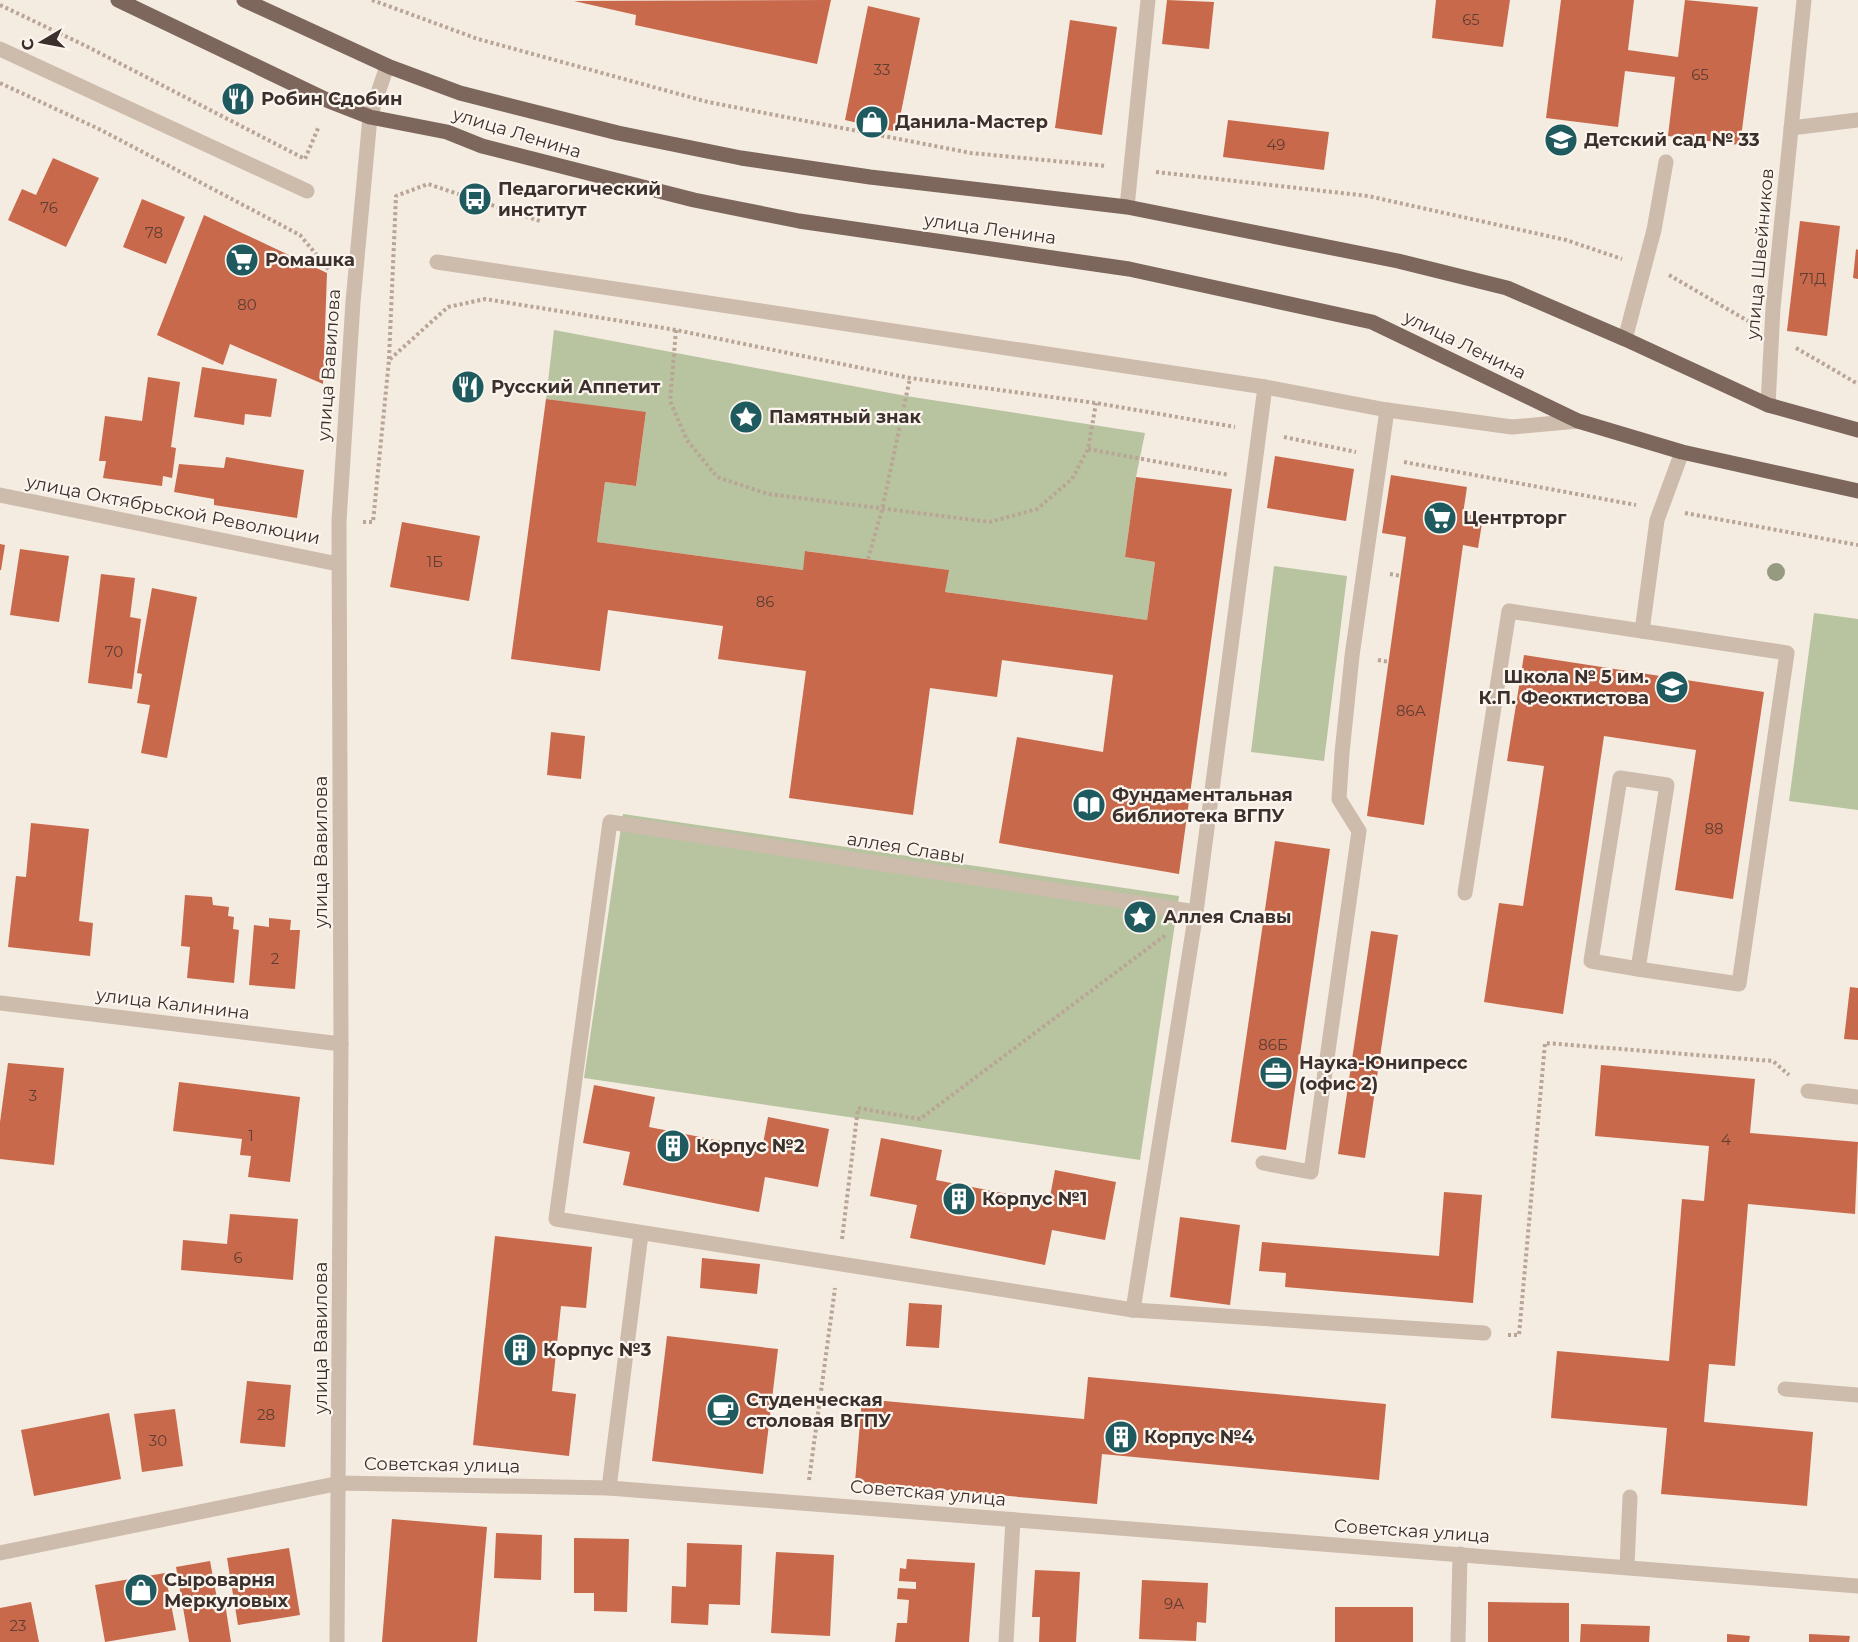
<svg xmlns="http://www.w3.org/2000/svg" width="1858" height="1642" font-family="Montserrat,sans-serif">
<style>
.green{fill:#b8c4a0}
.building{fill:#c8694b}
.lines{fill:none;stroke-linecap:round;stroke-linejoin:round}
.path{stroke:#b9a596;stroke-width:4;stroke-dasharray:3 3;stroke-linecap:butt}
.minor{stroke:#cdbbac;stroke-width:15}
.major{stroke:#7d675c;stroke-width:15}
.tree{fill:#969b7f}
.labels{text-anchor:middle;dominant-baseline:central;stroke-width:4.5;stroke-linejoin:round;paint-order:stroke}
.number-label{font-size:15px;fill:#5e3e33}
.poi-label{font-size:18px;font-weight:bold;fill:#3b302b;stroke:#fbf5ee;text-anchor:start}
.street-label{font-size:18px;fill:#3b302b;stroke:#fbf5ee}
</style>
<rect width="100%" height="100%" fill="#f4ebe1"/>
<g class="green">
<polygon points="554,330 906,396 1145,433 1136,477 1125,557 1155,562 1147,620 945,592 948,570 806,551 803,570 597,542 605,482 636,486 646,413 546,399"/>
<polygon points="1274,566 1347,576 1324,761 1251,752"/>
<polygon points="1814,613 1858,619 1858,810 1789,801"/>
<polygon points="623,814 1179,896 1140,1160 584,1078"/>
</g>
<g class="building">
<polygon points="831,0 817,64 635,25 636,15 574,1"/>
<polygon points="1167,0 1214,2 1209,49 1162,44"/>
<polygon points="1436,0 1510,0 1503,47 1432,38"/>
<polygon points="1561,0 1634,0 1628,50 1678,57 1685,0 1758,7 1740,145 1668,136 1675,77 1625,71 1618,127 1546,118"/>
<polygon points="868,6 920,18 897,132 845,120"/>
<polygon points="1070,20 1117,27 1102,135 1055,128"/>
<polygon points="1228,120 1329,132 1324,170 1223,157"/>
<polygon points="53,158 99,178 66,247 8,220 22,189 36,195"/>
<polygon points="142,199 185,217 166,264 123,247"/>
<polygon points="204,215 327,273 323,384 230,344 223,365 157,335"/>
<polygon points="1800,221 1840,226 1827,336 1787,331"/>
<polygon points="1856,249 1858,250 1858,279 1853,278"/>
<polygon points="202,367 277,379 271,417 245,414 244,425 194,417"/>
<polygon points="148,377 180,382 171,447 176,448 172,478 163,476 162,486 103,478 106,461 99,461 105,416 142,421"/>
<polygon points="546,399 646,412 636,486 605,482 597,542 803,570 805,551 949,570 945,592 1147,620 1155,562 1125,557 1136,477 1232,489 1179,874 999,843 1017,737 1103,752 1113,675 1002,660 997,697 930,688 913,815 789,798 806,671 718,659 723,626 608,610 600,671 511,659"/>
<polygon points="1275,456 1354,469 1346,521 1267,508"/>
<polygon points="226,457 304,470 297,518 214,505 214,499 174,492 179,464 224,468"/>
<polygon points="1391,475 1467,487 1463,514 1483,517 1478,548 1463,545 1424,825 1367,816 1406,537 1382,533"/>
<polygon points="402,522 480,536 469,601 390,587"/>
<polygon points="0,544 5,545 1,570 0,570"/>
<polygon points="20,549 69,556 59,622 10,615"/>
<polygon points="101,574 135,578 130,617 141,619 132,689 88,683"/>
<polygon points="152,588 197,597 167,758 141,753 150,705 137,703 142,674 137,673"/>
<polygon points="1524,655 1764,692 1733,899 1675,890 1696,750 1604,736 1563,1014 1484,1002 1499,903 1523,906 1544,766 1507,761"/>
<polygon points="551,732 585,736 581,779 547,775"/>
<polygon points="31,823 89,829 79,921 93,923 90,956 8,947 16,876 26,877"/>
<polygon points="1275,841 1330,849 1286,1150 1231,1142"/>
<polygon points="185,895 212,897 213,905 229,907 228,916 234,917 233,929 239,930 234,983 187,978 190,947 181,946"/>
<polygon points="269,918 291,920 290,930 300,930 295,989 249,985 254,925 269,927"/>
<polygon points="1371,931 1398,935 1365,1158 1338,1154"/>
<polygon points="1850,987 1858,988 1858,1040 1844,1039"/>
<polygon points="8,1063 64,1068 54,1165 0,1159 0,1122"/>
<polygon points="1601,1065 1755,1079 1750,1133 1858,1142 1855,1214 1748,1204 1735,1366 1709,1364 1704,1422 1813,1432 1807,1506 1661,1494 1667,1428 1551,1418 1557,1351 1669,1361 1682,1199 1704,1201 1709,1146 1595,1136"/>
<polygon points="179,1082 300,1097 290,1182 248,1177 251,1156 240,1155 242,1139 173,1131"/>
<polygon points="594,1085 655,1097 649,1127 762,1149 768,1117 829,1129 818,1187 765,1177 759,1212 623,1185 630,1152 583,1143"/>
<polygon points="881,1138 942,1150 936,1180 1049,1202 1055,1170 1116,1182 1105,1240 1052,1230 1045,1265 910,1238 917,1205 870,1196"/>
<polygon points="1444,1192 1482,1195 1473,1303 1285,1287 1286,1273 1259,1271 1262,1242 1439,1256"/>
<polygon points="230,1214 298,1219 293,1280 181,1270 183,1240 227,1244"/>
<polygon points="1180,1217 1240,1225 1230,1305 1170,1297"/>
<polygon points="495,1236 592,1247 586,1308 561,1306 552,1391 576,1394 569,1456 473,1445"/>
<polygon points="702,1258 760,1264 757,1294 700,1288"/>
<polygon points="909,1303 942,1305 939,1348 906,1346"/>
<polygon points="667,1336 778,1349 763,1474 652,1461"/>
<polygon points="1088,1377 1386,1404 1379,1480 1102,1454 1097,1504 855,1482 862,1399 1084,1419"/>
<polygon points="247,1381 291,1385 285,1447 240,1443"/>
<polygon points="175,1409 183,1466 142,1472 134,1414"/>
<polygon points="109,1413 121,1479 34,1496 21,1430"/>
<polygon points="392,1519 487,1527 477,1642 382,1642"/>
<polygon points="496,1533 542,1535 541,1580 494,1578"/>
<polygon points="574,1538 629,1539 627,1612 594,1611 594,1593 574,1593"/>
<polygon points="687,1543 742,1545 740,1605 709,1604 708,1625 671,1623 672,1586 686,1587"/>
<polygon points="289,1548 300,1615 238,1625 227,1558"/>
<polygon points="776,1552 834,1555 830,1636 771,1633"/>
<polygon points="907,1559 975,1563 969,1642 895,1642 897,1623 907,1623 909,1600 897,1599 898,1588 916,1589 916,1582 899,1581 900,1568 906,1569"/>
<polygon points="210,1561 218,1604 225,1603 231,1642 189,1642 176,1567"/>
<polygon points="1035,1570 1080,1572 1076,1642 1039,1642 1040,1617 1032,1617"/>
<polygon points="165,1573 176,1630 105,1642 95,1585"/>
<polygon points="1142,1580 1208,1583 1206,1623 1197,1622 1196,1641 1139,1639"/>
<polygon points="31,1602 39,1642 0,1642 0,1608"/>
<polygon points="1488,1602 1569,1603 1569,1642 1488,1642"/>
<rect x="1335" y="1607" width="78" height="35"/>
<polygon points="1581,1624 1650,1626 1649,1642 1580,1642"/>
<polygon points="1727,1634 1750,1636 1749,1642 1727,1642"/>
<polygon points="1809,1634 1850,1636 1849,1642 1809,1642"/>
</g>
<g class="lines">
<g class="path">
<polyline points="372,0 478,39 708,102 971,153 1107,166"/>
<polyline points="0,5 86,46 305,159 319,126"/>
<polyline points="0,83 101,130 300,235 330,271"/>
<polyline points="1156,172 1368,196 1566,240 1622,259"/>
<polyline points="1669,275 1748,321"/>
<polyline points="676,330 670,401 687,440 717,477 768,494 990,522 1037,509 1072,479 1088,449 1096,403"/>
<polyline points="1796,348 1858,384"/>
<polyline points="389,359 396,196 428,184 540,221"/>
<polyline points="1284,437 1356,452"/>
<polyline points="1088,449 1229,475"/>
<polyline points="1404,462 1636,505"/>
<polyline points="1685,513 1858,545"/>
<polyline points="363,522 373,522 389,360 448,307 485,299 676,330 910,378 1096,403 1235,427"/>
<polyline points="868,559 882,510 910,378"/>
<polyline points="1390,574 1401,576"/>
<polyline points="1378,660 1389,662"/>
<polyline points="842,1239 858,1108 920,1119 1167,934"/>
<polyline points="1508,1335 1519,1335 1545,1043 1773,1061 1789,1075"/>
<polyline points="809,1480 835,1288"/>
</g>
<g class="minor">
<polyline points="0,49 307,191"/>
<polyline points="1791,128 1858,120"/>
<polyline points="1127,207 1148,0"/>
<polyline points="437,262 1265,387 1387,410 1512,427 1578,421"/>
<polyline points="1625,339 1654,230 1666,162"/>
<polyline points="1768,405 1773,308 1804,0"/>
<polyline points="0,495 338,564"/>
<polygon points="1620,778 1667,785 1638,969 1591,961"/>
<polyline points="1465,893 1509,611 1642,631"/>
<polyline points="1196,912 610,822 556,1219 1133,1310 1484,1333"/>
<polyline points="1638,969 1739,984 1787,653 1642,631 1657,520 1682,452"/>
<polyline points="0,1003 341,1044"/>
<polyline points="1808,1091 1858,1097"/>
<polyline points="1263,1163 1311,1172 1359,831 1339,799 1342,753 1352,656 1387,410"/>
<polyline points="1133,1310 1196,912 1265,387"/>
<polyline points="1785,1389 1858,1395"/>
<polyline points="609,1488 641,1234"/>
<polyline points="0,1553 340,1483 609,1488 1858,1586"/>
<polyline points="1627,1566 1630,1497"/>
<polyline points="337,1642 341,1044 339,521 353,302 370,117 387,66"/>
<polyline points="1006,1642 1013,1520"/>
<polyline points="1458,1642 1460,1554"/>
</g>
<g class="major">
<polyline points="118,0 329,101 370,117 447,132 482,146 694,200 799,221 1129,269 1372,322 1578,421 1682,452 1858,491"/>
<polyline points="244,0 390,67 460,93 618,133 741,158 870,177 1127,207 1398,261 1507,288 1625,339 1768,405 1858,430"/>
</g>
</g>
<circle class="tree" cx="1776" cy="572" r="9"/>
<defs>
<symbol id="restaurant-disc" viewBox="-11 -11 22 22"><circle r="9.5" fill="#1f5a5e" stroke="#fbf5ee"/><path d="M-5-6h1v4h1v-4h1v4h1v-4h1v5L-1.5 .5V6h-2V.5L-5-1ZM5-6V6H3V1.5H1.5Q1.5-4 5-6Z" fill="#fff"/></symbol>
<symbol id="shop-disc" viewBox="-11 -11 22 22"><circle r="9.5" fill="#1f5a5e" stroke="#fbf5ee"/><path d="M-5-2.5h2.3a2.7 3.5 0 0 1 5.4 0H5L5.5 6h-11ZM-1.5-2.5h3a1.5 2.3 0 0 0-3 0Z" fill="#fff"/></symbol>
<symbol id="school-disc" viewBox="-11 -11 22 22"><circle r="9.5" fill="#1f5a5e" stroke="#fbf5ee"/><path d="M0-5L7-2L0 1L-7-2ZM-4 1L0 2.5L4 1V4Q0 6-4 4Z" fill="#fff"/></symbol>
<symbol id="bus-disc" viewBox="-11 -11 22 22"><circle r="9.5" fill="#1f5a5e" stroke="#fbf5ee"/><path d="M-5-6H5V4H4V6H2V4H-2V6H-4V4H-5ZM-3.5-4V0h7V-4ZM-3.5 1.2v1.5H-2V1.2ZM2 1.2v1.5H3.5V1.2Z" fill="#fff"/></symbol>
<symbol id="supermarket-disc" viewBox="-11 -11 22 22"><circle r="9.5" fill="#1f5a5e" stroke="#fbf5ee"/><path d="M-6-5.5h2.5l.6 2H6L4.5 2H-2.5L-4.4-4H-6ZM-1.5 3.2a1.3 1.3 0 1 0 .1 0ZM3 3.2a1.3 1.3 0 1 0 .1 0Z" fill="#fff"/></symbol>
<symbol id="sight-disc" viewBox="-11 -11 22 22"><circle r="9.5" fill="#1f5a5e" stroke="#fbf5ee"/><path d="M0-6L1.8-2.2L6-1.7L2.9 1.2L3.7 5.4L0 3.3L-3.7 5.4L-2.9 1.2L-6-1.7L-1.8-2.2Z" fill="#fff"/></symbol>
<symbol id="library-disc" viewBox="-11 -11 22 22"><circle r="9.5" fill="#1f5a5e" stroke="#fbf5ee"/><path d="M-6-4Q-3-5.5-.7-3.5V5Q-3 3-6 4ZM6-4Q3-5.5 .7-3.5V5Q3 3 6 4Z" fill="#fff"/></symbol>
<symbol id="office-disc" viewBox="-11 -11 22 22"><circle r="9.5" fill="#1f5a5e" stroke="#fbf5ee"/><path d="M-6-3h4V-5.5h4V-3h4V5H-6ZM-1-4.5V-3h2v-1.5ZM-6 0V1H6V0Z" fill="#fff"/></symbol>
<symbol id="building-disc" viewBox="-11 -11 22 22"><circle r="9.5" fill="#1f5a5e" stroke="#fbf5ee"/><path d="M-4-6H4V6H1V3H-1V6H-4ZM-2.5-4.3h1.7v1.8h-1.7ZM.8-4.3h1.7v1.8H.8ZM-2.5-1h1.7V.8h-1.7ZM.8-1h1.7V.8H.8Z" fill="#fff"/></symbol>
<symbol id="cafe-disc" viewBox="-11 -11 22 22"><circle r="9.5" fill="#1f5a5e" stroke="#fbf5ee"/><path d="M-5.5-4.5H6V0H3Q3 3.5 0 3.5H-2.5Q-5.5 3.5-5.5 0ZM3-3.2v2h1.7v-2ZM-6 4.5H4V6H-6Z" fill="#fff"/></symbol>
</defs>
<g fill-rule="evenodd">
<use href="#restaurant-disc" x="219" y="80" width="38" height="38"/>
<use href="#shop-disc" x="853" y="103" width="38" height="38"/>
<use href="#school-disc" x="1542" y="121" width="38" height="38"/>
<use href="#bus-disc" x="456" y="180" width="38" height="38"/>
<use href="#supermarket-disc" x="223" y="241" width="38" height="38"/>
<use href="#restaurant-disc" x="449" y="368" width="38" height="38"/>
<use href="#sight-disc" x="727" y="398" width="38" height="38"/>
<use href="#supermarket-disc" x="1421" y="499" width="38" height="38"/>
<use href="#school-disc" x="1653" y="668" width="38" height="38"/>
<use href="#library-disc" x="1070" y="786" width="38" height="38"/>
<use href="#sight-disc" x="1121" y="898" width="38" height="38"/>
<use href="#office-disc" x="1257" y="1054" width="38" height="38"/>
<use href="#building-disc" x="654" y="1127" width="38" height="38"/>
<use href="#building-disc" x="940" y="1180" width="38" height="38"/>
<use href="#building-disc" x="501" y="1331" width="38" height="38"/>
<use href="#cafe-disc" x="704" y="1391" width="38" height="38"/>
<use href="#building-disc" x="1102" y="1418" width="38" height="38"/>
<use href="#shop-disc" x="122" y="1571" width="38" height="38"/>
</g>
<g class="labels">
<g class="number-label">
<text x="1471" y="19">65</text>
<text x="882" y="69">33</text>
<text x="1700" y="74">65</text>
<text x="1276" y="144">49</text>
<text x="49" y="207">76</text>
<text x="154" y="232">78</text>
<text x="1813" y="278">71Д</text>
<text x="247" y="304">80</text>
<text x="435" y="561">1Б</text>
<text x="765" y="601">86</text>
<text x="114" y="651">70</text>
<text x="1411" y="710">86А</text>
<text x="1714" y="828">88</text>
<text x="275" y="958">2</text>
<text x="1273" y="1044">86Б</text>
<text x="33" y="1095">3</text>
<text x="251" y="1135">1</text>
<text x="1726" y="1139">4</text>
<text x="238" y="1257">6</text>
<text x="266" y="1414">28</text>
<text x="158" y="1440">30</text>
<text x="1174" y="1603">9А</text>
<text x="18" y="1625">23</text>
</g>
<g class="poi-label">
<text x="261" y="99">Робин Сдобин</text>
<text x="895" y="122">Данила-Мастер</text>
<text x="1584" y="140">Детский сад № 33</text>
<text x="498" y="189">Педагогический<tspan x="498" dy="21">институт</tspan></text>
<text x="265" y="260">Ромашка</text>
<text x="491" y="387">Русский Аппетит</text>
<text x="769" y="417">Памятный знак</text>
<text x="1463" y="518">Центрторг</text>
<text x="1649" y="677" text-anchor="end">Школа № 5 им.<tspan x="1649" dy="21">К.П. Феоктистова</tspan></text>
<text x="1112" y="795">Фундаментальная<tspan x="1112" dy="21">библиотека ВГПУ</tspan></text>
<text x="1163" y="917">Аллея Славы</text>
<text x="1299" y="1063">Наука-Юнипресс<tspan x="1299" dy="21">(офис 2)</tspan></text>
<text x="696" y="1146">Корпус №2</text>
<text x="982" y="1199">Корпус №1</text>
<text x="543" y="1350">Корпус №3</text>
<text x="746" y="1400">Студенческая<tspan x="746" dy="21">столовая ВГПУ</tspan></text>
<text x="1144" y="1437">Корпус №4</text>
<text x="164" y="1580">Сыроварня<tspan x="164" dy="21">Меркуловых</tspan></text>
</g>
<g class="street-label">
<text transform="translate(517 133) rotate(17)">улица Ленина</text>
<text transform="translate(990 229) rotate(8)">улица Ленина</text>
<text transform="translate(1760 254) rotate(-85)">улица Швейников</text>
<text transform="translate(1465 345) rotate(26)">улица Ленина</text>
<text transform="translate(329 365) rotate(-86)">улица Вавилова</text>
<text transform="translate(173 510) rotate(11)">улица Октябрьской Революции</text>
<text transform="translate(906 848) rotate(9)">аллея Славы</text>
<text transform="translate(321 852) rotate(-90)">улица Вавилова</text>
<text transform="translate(173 1004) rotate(7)">улица Калинина</text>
<text transform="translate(321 1338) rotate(-90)">улица Вавилова</text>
<text transform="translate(442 1465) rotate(1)">Советская улица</text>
<text transform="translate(928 1493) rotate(5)">Советская улица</text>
<text transform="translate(1412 1531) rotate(4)">Советская улица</text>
</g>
</g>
<g transform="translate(42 42) rotate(260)" stroke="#fbf5ee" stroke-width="4.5" paint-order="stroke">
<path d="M0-4.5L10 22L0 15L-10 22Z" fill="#3b302b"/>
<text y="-9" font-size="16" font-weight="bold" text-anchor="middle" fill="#3b302b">С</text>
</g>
</svg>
